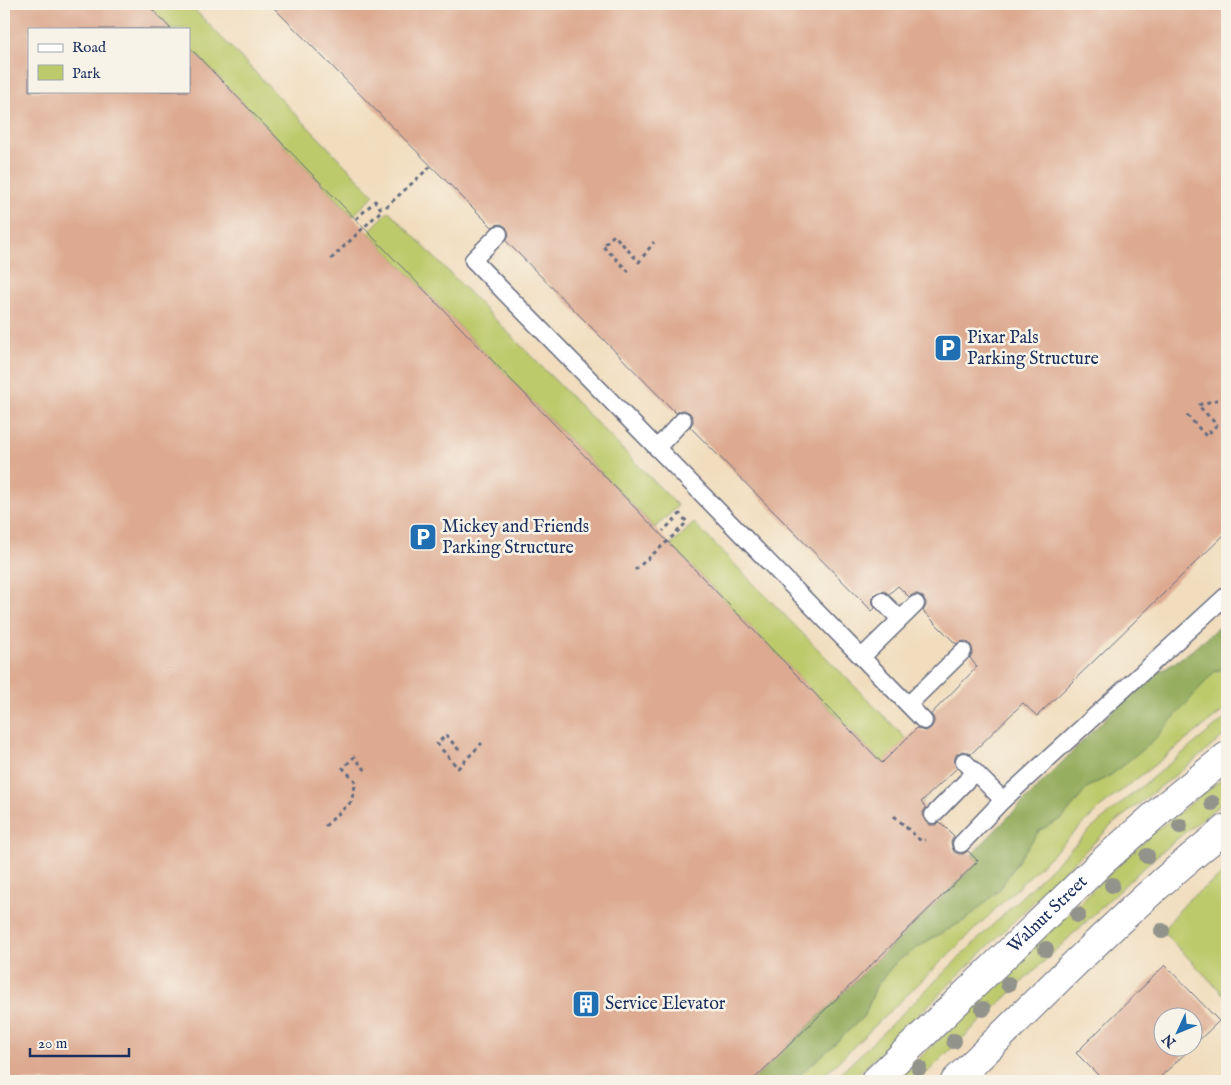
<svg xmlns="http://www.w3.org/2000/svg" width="1231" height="1085" font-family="'IM FELL English',serif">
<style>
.green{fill:#bdca6c;stroke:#6c7c65}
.forest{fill:#96ae60;stroke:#586e5f}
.building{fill:#ddaa91}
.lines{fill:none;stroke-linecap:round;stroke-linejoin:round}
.service-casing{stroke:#666c7f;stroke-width:19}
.tertiary-casing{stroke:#666c7f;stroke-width:30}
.path{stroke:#666c7f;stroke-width:3;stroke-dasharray:4 4;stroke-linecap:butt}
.service{stroke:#fff;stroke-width:16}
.tertiary{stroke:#fff;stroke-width:28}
.tree{fill:#92938b}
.labels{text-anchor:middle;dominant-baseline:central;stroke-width:5;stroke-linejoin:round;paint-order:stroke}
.poi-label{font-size:18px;fill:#1b2f5e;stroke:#f7f3e8;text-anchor:start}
.street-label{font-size:18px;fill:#1b2f5e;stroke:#f7f3e8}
</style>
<rect width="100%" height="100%" fill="#f7f3e8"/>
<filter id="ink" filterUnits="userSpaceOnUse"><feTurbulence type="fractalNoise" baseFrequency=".02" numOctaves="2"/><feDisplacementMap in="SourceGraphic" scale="10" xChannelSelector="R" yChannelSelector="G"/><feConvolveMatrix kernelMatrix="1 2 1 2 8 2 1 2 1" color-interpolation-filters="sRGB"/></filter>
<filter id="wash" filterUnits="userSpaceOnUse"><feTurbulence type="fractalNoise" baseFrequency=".0096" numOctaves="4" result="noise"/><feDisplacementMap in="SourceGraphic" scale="20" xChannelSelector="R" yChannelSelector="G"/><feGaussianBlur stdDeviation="1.12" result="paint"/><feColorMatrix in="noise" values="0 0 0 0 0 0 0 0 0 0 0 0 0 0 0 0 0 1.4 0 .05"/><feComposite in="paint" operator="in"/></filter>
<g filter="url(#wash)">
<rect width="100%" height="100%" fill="#f1ddbd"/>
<g class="green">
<polygon points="147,4 189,4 374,195 353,216 189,47 189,29 171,29"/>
<polygon points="389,211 678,506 655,528 368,232"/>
<polygon points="694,523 930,763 930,791 921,803 671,545"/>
<polygon points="1227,668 1227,708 1102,806 818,1081 792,1081 826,1052 865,1015 876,986 897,961 929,940 967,919 999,890 1024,852 1040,830 1063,818 1088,787 1111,775 1215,671"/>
<polygon points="1227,717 1227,733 1205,752 1114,823 851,1081 833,1081 1090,830 1126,799"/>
<polygon points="1227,775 1227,799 1161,852 1145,866 950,1050 919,1081 896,1081 1106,877 1153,833"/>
<polygon points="1227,871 1227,998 1162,931 1189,899"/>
</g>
<polygon class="forest" points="1227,620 1227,668 1215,671 1154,740 1111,775 1088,787 1063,818 1040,830 1024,852 999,890 967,919 929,940 897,961 876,986 865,1015 826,1052 792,1081 752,1081 978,862 972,854 1141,682 1168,667 1191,651"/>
<g id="blocks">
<g class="building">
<polygon points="4,4 147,4 171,29 29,29 29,91 189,91 189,47 882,763 917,728 921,730 926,731 931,728 934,723 934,719 931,714 977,667 970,658 973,653 972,648 970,644 965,641 960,642 956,644 923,611 926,606 926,602 923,597 918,594 914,594 909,597 898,586 889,594 884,591 879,592 875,594 872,599 873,604 875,608 872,611 690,427 693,422 693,418 690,413 685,410 681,410 676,413 506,241 509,236 508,231 506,227 501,224 496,225 492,227 270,4 1227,4 1227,532 1037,716 1023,703 971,754 967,752 962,751 957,754 955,758 954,763 957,768 921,802 926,808 923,812 923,817 926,822 930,825 935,825 940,822 954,836 951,842 952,847 954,852 959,854 963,854 968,851 978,861 752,1081 4,1081"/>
<polygon points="1165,965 1219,1021 1194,1045 1194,1018 1164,1018 1164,1048 1191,1048 1156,1081 1104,1081 1076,1053"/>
</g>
</g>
</g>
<g filter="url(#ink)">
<use href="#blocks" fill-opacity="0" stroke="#666c7f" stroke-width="1"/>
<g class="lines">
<defs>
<g id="service">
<polyline points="499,234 473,260 924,721"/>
<polyline points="657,448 683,420"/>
<polyline points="882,601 900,619"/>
<polyline points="862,657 916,604"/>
<polyline points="909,704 963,651"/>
<polyline points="964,761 1003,800"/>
<polyline points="933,815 975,772"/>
<polyline points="961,844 1003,800 1227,595"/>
</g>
<g id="tertiary">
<path id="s1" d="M875 1081 1103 861 1164 807 1227 756"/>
<path d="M955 1081C1044 995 1130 904 1227 828"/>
</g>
</defs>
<use href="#service" class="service-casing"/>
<use href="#tertiary" class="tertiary-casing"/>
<g class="path">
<polyline points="386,207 431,166"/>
<polyline points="331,259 382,210 375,201 356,219"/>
<polyline points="629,272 603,246 614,235 639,262 654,242"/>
<polyline points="1187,415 1206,436 1217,425 1198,405 1227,397"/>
<polyline points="635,570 669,540 687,522 680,514 663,531"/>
<polyline points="459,750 446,735 437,744 458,768 482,743"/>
<polyline points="894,816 921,841 925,840"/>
<polyline points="325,826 351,802 356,782 343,768 354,757 367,772"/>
</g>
<use href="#service" class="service"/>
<use href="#tertiary" class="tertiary"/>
</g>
<g class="tree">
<circle cx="1212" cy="803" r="8"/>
<circle cx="1180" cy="826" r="8"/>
<circle cx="1147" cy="856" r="8"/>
<circle cx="1112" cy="885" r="8"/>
<circle cx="1078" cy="915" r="8"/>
<circle cx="1162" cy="931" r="8"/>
<circle cx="1046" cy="949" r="8"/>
<circle cx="1008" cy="984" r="8"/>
<circle cx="983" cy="1009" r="8"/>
<circle cx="954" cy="1041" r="8"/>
<circle cx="919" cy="1068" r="8"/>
</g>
</g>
<defs>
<symbol id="parking-square" viewBox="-11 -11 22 22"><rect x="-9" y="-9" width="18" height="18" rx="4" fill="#1f6fb2" stroke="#f7f3e8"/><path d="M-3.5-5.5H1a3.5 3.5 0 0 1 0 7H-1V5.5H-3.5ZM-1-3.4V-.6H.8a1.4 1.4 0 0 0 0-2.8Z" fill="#fff"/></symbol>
<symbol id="building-square" viewBox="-11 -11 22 22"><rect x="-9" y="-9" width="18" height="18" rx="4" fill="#1f6fb2" stroke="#f7f3e8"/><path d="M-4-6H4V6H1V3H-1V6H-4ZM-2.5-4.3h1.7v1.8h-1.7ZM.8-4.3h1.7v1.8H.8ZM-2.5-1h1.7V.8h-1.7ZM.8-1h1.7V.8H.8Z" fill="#fff"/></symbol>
</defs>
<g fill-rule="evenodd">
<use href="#parking-square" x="932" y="332" width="32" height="32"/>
<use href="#parking-square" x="407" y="521" width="32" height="32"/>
<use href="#building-square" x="570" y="988" width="32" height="32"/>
</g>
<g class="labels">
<g class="poi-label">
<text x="967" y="338">Pixar Pals<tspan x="967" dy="21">Parking Structure</tspan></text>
<text x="442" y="527">Mickey and Friends<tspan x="442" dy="21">Parking Structure</tspan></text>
<text x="605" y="1004">Service Elevator</text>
</g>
<g class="street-label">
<text stroke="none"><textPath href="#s1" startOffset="240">Walnut Street</textPath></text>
</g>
</g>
<rect width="1231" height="1085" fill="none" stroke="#f7f3e8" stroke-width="20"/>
<rect x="28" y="28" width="162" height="65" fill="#f7f3e8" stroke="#9fa5b1"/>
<rect x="38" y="44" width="25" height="8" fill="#ffffff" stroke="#9fa5b1"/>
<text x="72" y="52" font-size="15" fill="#1b2f5e">Road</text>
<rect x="38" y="65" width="25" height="15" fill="#bdca6c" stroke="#9fa5b1"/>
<text x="72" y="78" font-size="15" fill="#1b2f5e">Park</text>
<g transform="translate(1178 1032) rotate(226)"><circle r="24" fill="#f7f3e8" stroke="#9fa5b1"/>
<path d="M0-4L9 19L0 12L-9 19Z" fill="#1f6fb2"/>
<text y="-8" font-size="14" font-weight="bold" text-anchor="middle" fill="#1b2f5e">N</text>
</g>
<path d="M30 1048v8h99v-8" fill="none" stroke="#1b2f5e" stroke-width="2.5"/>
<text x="38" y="1048" font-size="15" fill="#1b2f5e" stroke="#f7f3e8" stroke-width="4" paint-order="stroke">20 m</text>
</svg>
